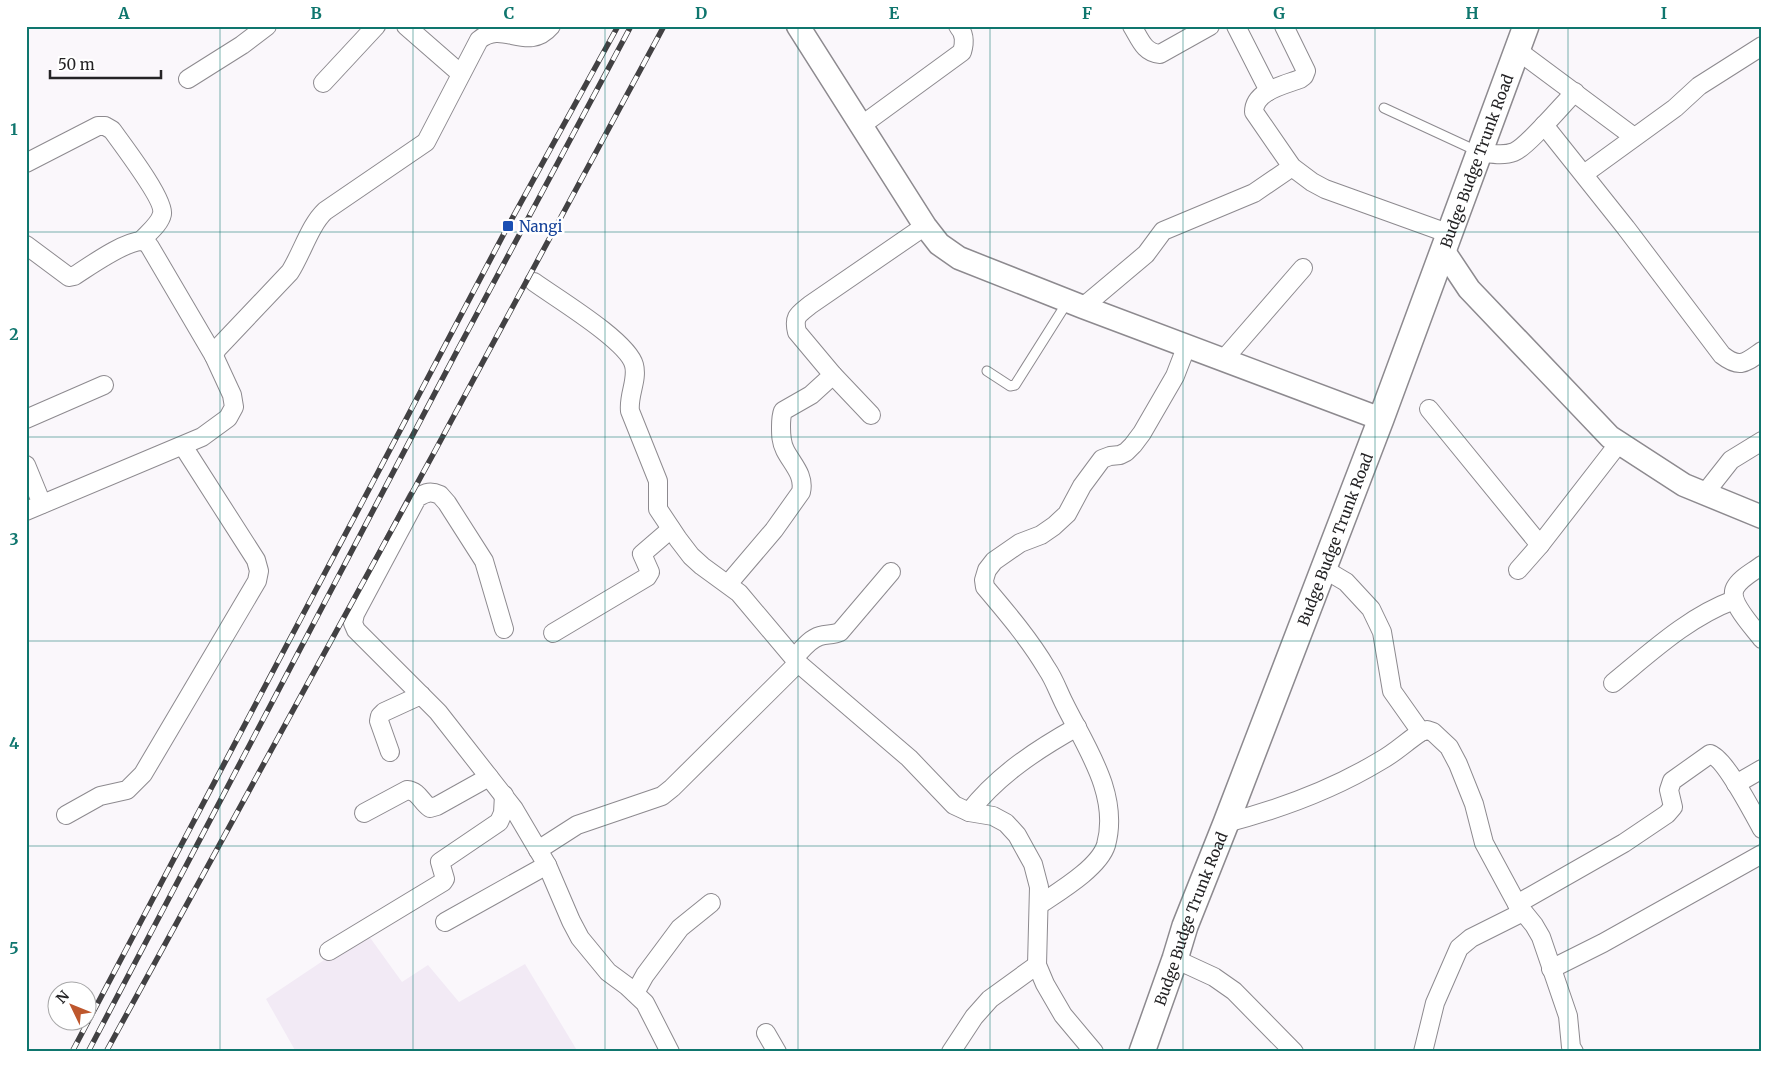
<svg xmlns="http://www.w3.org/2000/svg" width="1788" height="1078" font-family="Merriweather,serif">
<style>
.built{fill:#f2eaf5}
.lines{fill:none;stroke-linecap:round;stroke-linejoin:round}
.service-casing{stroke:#8d8a8f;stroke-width:11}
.minor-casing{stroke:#8d8a8f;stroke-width:20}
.tertiary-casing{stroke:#8d8a8f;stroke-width:25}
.secondary-casing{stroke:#8d8a8f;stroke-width:28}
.service{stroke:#fff;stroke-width:9}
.minor{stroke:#fff;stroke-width:18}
.tertiary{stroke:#fff;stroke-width:22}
.secondary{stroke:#fff;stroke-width:25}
.rail-casing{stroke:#424143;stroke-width:5.5}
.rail{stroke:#fff;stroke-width:4;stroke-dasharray:11;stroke-linecap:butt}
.grid{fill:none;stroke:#0f766e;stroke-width:1;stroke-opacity:0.55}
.transit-dot{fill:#1a4fb4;stroke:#fff;stroke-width:2}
.labels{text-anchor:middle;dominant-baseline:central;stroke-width:5;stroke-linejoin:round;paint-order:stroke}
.street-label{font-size:15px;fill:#242325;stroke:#fff}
.transit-label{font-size:15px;fill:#164399;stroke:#fff;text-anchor:start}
.neatline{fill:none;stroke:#0f766e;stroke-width:2}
.grid-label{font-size:16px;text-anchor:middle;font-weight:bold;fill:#0f766e}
</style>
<rect width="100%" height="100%" fill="#faf7fb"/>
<polygon class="built" points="366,932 402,982 428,965 459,1002 525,964 578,1052 296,1052 266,999"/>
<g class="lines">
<defs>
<g id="service">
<polyline points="1384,108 1477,151"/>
<polyline points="987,371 1010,386 1015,385 1068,301"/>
</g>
<g id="minor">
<polyline points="406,26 461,74"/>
<path d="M1132 26C1140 39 1144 53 1160 54L1210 26"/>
<polyline points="1236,26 1269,91"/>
<path d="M1284 26 1306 71 1304 76 1300 79C1284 85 1254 91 1254 112L1292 167 1312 182 1325 189 1450 234"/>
<polyline points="1517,50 1634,137"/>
<polyline points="188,79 242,45 267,26"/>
<polyline points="323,83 376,26"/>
<path d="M862 125 962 52C965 42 965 34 958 26"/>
<path d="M1544 125 1626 228 1722 355C1740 369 1745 363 1762 351"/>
<path d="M1480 152C1491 154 1504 156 1514 152 1527 147 1563 104 1575 92"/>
<path d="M26 163 98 126H105L112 130C122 144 165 200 162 214 160 224 148 233 141 241"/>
<polyline points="1584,174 1675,108 1699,86 1762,46"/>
<path d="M26 245 69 277 74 276C90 266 123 242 141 241 145 241 148 244 150 247L214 356"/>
<path d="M534 282C556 298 628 341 634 365 638 380 628 395 630 411L658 481V509L678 539 691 556 702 566 739 593 798 663 909 758 954 805 969 812 993 816 1006 823 1017 835 1033 864 1039 887 1037 965 1045 984 1063 1015 1094 1052"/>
<polyline points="1083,307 1146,254 1163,231 1254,193 1292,167"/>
<polyline points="1224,359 1303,268"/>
<polyline points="833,375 871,415"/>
<polyline points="1429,409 1540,545"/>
<polyline points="26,419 104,385"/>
<polyline points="26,465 42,504"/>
<polyline points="1705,493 1731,460 1762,441"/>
<path d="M26 511 202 437 228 418 234 407 232 395 214 356 217 349 290 272C302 253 310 225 325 211L426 142 479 40C503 19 527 54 551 26"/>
<path d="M1762 565C1753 572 1740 578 1735 588 1728 602 1754 628 1762 639"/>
<polyline points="1324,569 1346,582 1371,609 1382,632 1392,691 1421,732"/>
<polyline points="1518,570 1540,545 1619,443"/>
<path d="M728 584 774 530 801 492C805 475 792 464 785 450 781 442 781 435 781 427 781 421 781 416 783 411L811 395 833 375 797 332C793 316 799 314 810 305L925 226"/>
<path d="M504 629 484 561 447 503 440 495C431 491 426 492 417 498L355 614 353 623 356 630 438 712 514 809 547 865 571 921 580 938 608 972 627 986 645 1003 670 1052"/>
<polyline points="553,633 647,577 650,572 642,554 671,529"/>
<path d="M794 658C801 651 809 639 820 636 827 634 833 635 840 632L891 572"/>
<path d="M1613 683C1651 652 1688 617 1734 600"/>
<polyline points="390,752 379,721 380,716 384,712 421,695"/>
<polyline points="1736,784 1762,769"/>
<path d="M969 812C998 775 1036 750 1077 727"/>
<path d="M364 813 407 790C419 791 421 802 430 808L437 806 489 777"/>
<polyline points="66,815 100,796 127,790 143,774 257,581 259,571 256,560 183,446"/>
<path d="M1226 823C1280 809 1332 790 1380 761 1395 753 1407 741 1421 732L1427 730 1433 732 1449 747 1458 764 1474 804 1484 843 1517 904 1534 925 1541 937 1568 1016 1571 1047 1574 1052"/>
<polyline points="538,850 577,825 662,796 672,788 798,663"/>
<path d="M1517 904 1624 843 1667 814 1673 807 1669 790 1672 781 1710 754C1725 758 1753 813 1762 829"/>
<path d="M1039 905C1058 892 1099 868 1106 845 1120 794 1085 746 1064 703 1058 691 1054 679 1047 669 1030 640 1007 613 985 587L984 580 987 570 994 561 1020 543 1041 535 1054 526 1067 514 1082 486 1102 459 1110 456 1120 455 1126 452 1133 445 1142 433 1175 376 1187 345"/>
<polyline points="445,922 547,865"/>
<polyline points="329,951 443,882 445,879 440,862 499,822 503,813 504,795"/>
<polyline points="1175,959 1214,977 1234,991 1294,1052"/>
<polyline points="1551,969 1603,943 1762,854"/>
<polyline points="635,993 645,975 680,928 711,903"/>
<polyline points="766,1033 777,1052"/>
<polyline points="951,1052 974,1017 990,999 1037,965"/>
<polyline points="1423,1052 1435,1003 1459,948 1471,938 1523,912"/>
</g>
<g id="tertiary">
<polyline points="798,26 925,226 939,244 959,258 1083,307 1381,419"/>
<polyline points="1443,250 1469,289 1610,437 1684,485 1762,517"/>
</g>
<g id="secondary">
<path id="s1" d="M1142 1052 1175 959 1185 926 1226 823 1381 419 1526 26"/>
</g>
</defs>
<use href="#service" class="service-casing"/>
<use href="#minor" class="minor-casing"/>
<use href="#tertiary" class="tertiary-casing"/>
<use href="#secondary" class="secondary-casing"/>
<use href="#service" class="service"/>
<use href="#minor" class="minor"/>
<use href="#tertiary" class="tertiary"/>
<use href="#secondary" class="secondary"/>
<defs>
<g id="rail">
<polyline points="72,1052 508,226 618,26"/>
<polyline points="88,1052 457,351 631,26"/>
<polyline points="106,1052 436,449 664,26"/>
</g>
</defs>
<use href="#rail" class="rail-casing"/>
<use href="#rail" class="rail"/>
</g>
<path class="grid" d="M220 26V1052M413 26V1052M605 26V1052M798 26V1052M990 26V1052M1183 26V1052M1375 26V1052M1568 26V1052M26 232H1762M26 437H1762M26 641H1762M26 846H1762"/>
<rect class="transit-dot" x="502" y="220" width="12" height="12" rx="2.5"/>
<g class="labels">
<g class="street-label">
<text stroke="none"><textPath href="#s1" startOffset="952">Budge Budge Trunk Road</textPath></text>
<text stroke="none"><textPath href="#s1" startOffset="548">Budge Budge Trunk Road</textPath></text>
<text stroke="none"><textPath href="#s1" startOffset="142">Budge Budge Trunk Road</textPath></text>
</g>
<g class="transit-label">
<text x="519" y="226">Nangi</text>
</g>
</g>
<rect width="1788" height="1078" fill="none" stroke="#ffffff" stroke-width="55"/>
<g transform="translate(72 1006) rotate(313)"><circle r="24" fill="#ffffff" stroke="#a7a7a8"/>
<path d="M0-4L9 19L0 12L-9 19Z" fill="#be572d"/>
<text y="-8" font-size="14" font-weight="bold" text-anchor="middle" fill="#242325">N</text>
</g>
<path d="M50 70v8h111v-8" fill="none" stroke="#242325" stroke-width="2.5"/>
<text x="58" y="70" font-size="15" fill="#242325" stroke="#ffffff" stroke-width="4" paint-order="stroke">50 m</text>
<rect x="28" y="28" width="1732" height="1022" class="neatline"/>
<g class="grid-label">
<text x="124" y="19">A</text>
<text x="316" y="19">B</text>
<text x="509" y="19">C</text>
<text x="701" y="19">D</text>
<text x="894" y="19">E</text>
<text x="1087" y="19">F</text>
<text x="1279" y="19">G</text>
<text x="1472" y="19">H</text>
<text x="1664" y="19">I</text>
<text x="14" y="135">1</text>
<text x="14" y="340">2</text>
<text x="14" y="545">3</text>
<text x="14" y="749">4</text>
<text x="14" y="954">5</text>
</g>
</svg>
